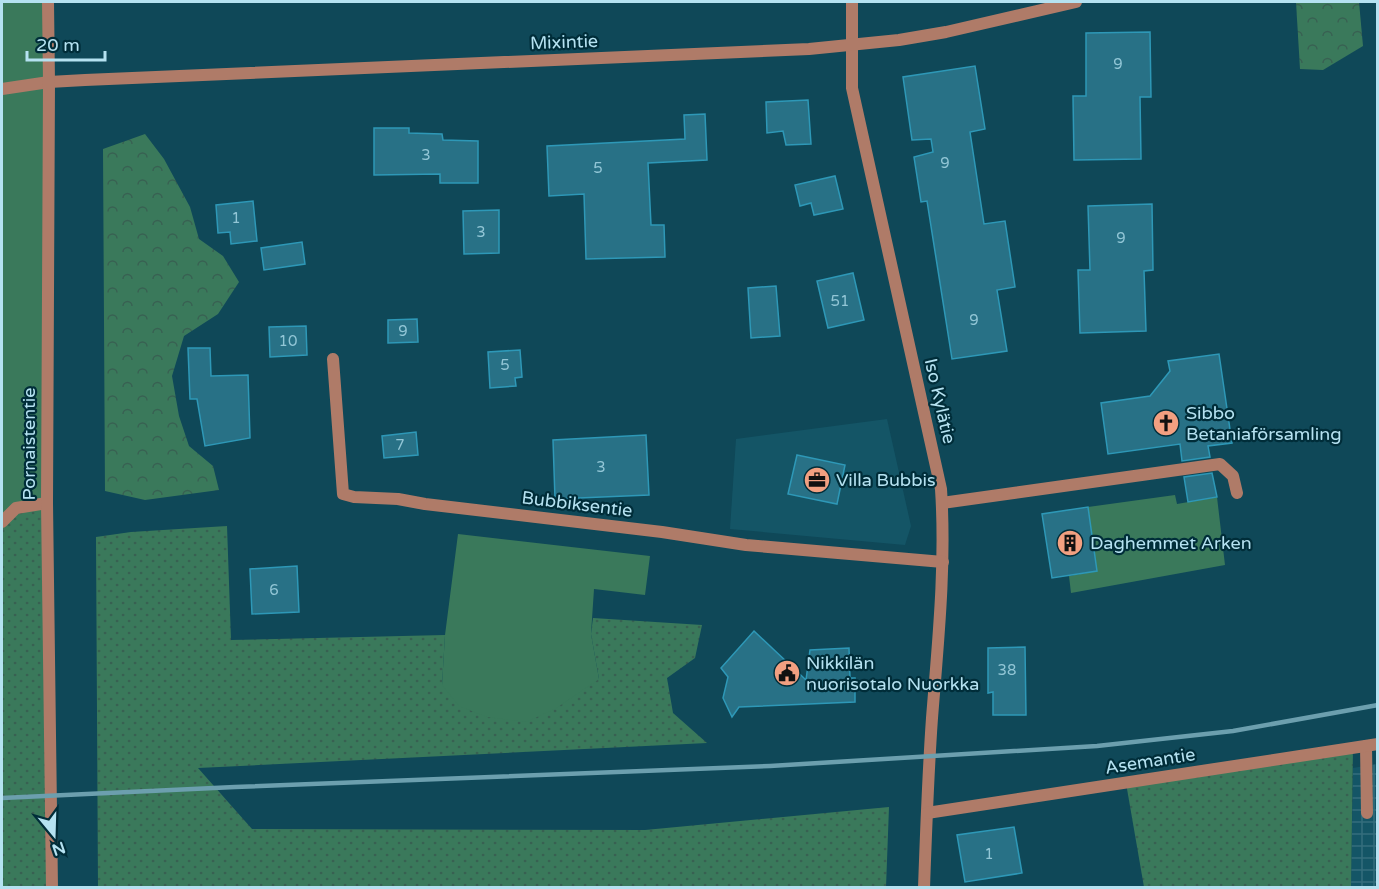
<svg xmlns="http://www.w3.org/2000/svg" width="1379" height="889" font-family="'Varela Round',sans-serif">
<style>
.built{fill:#145566}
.industrial{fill:url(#industrial-grid)}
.grass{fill:url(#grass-dots)}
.forest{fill:url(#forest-crowns)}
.park{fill:#3a795b}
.building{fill:#287186;stroke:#2e98b7;stroke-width:1.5}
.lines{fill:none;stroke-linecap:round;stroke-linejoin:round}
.service{stroke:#af7b68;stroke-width:12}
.minor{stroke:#af7b68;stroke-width:12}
.tertiary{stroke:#af7b68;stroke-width:12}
.rail{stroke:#6c9fae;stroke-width:4.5}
.labels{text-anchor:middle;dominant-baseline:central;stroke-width:4.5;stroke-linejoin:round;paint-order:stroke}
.number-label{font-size:15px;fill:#92c6d6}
.street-label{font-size:18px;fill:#b5e2f1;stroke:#002d39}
.poi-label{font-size:18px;fill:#b5e2f1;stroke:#002d39;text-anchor:start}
</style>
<defs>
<pattern id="industrial-grid" width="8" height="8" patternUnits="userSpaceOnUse" patternTransform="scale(1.5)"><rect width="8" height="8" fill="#145566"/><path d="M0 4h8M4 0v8" fill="none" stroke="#346d7c"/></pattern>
<pattern id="grass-dots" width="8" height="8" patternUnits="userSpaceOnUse" patternTransform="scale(1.5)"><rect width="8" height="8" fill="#3a795b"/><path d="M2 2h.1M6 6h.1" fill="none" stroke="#386152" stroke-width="1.8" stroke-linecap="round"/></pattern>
<pattern id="forest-crowns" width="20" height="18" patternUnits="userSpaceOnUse" patternTransform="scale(1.5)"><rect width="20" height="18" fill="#3a795b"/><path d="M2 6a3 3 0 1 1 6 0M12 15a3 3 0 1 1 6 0" fill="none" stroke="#386152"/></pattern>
</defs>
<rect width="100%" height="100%" fill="#0f4858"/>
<polygon class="built" points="887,419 911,526 905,545 730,529 736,439"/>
<polygon class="industrial" points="1377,764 1377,887 1351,888 1353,768"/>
<g class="grass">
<polygon points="47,503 52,887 2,888 2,522 16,508"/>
<polygon points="227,526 231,640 445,635 442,685 599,679 591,634 593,618 702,625 695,658 667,678 673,713 707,743 198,768 252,829 645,830 889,807 886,887 98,887 96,537 131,532"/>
<polygon points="1353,748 1351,887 1144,887 1126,783"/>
</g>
<g class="forest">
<polygon points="1296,2 1359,2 1363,46 1323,70 1300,69"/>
<polygon points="145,134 164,159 190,207 199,239 223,256 239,282 218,314 184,336 172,376 179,416 189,446 213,466 219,490 145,500 105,491 103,149"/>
</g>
<g class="park">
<polygon points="2,2 46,2 47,503 16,508 2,522"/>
<polygon points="1175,495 1177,504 1217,497 1225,565 1071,593 1069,576 1097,571 1088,507"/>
<polygon points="458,534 650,556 645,595 594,589 591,634 599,679 555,709 526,722 487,717 459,706 442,685 445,635"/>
</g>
<g class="building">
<polygon points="1150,32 1151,97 1140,97 1141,159 1074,160 1073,96 1086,96 1086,33"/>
<polygon points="975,66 985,129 970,132 984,224 1005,221 1015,287 997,290 1007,351 952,359 927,201 921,202 914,157 933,152 931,139 912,140 903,77"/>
<polygon points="808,100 811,144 786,145 783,131 767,133 766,102"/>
<polygon points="705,114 707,160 648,163 651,225 664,225 665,257 586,259 584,194 549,196 547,146 685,139 684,115"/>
<polygon points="374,128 409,128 409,133 442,134 443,140 478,141 478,183 440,183 440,174 374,175"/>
<polygon points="835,176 843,209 814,215 811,203 800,206 795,185"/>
<polygon points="253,201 257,241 231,244 230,232 218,233 216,205"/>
<polygon points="1152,204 1153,270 1144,271 1146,331 1080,333 1078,270 1090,270 1088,206"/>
<polygon points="499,210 499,253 464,254 463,211"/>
<polygon points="302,242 305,264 264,270 261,248"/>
<polygon points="853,273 864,320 828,328 817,281"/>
<polygon points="776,286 780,336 751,338 748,288"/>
<polygon points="417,319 418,342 388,343 388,320"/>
<polygon points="306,326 307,355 270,357 269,327"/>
<polygon points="188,348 210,348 211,376 248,375 250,438 205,446 197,399 190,399"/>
<polygon points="520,350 522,377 515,378 516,386 490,388 488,352"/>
<polygon points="1219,354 1232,443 1208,446 1210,457 1182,461 1180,444 1108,454 1101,403 1150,396 1170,371 1168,361"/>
<polygon points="416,432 418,455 384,458 382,436"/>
<polygon points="646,435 649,495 555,499 553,440"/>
<polygon points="797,455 845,465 837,504 788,494"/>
<polygon points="1212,473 1217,497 1188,502 1184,477"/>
<polygon points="1088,507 1097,571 1052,578 1042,514"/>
<polygon points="297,566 299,612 252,614 250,569"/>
<polygon points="754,631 806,680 810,650 849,648 850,678 855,678 855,702 739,707 732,717 723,698 728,677 721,668"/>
<polygon points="1025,647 1026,715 993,715 993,692 988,693 988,648"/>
<polygon points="1014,827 1022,873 965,882 957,835"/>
</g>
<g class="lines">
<g class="service">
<polyline points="942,503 1220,464 1233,476 1237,493"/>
<polyline points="1366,746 1367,813"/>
</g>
<g class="minor">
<path d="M852 2V88L941 489C946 566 938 642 932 718 928 775 926 831 924 888"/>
<polyline points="2,89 49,82 85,80 809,49 899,40 946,32 1076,2"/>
<polyline points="333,359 343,494 354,497 398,499 425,504 662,532 746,545 943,562"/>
<polyline points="2,522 16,508 47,503"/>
<polyline points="927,813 1378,744"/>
</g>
<polyline class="tertiary" points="48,2 49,82 47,503 52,888"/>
<polyline class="rail" points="2,798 235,787 770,766 1097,746 1233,731 1378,705"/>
</g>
<defs>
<symbol id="church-disc" viewBox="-11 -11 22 22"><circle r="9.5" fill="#f2a081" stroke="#002d39"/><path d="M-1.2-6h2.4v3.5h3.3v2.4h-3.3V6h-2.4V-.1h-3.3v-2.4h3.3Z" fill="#111"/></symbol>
<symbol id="office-disc" viewBox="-11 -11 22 22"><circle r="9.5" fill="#f2a081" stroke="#002d39"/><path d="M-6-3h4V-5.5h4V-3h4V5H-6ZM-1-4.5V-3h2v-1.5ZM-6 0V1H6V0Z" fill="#111"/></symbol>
<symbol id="building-disc" viewBox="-11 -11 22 22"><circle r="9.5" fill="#f2a081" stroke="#002d39"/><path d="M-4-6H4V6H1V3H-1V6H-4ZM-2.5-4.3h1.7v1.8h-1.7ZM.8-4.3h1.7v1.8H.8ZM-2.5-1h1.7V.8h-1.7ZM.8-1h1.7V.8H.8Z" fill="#111"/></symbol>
<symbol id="civic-disc" viewBox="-11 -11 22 22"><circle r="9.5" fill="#f2a081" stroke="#002d39"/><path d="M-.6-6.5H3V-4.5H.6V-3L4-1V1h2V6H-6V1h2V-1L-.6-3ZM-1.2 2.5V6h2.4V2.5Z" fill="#111"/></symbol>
</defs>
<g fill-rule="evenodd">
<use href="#church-disc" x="1151" y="408" width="30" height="30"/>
<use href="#office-disc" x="802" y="465" width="30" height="30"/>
<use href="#building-disc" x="1055" y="528" width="30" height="30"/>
<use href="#civic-disc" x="772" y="658" width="30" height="30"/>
</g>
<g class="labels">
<g class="number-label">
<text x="1118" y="64">9</text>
<text x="426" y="155">3</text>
<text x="945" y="163">9</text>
<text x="598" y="168">5</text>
<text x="236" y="218">1</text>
<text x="481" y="232">3</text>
<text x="1121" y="238">9</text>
<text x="840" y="301">51</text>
<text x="974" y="320">9</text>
<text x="403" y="331">9</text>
<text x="288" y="341">10</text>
<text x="505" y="365">5</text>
<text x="400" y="445">7</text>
<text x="601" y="467">3</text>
<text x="274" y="590">6</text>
<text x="1007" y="670">38</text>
<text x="989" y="854">1</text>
</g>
<g class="street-label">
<text transform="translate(564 42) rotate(-2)">Mixintie</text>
<text transform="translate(940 401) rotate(77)">Iso Kylätie</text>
<text transform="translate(29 444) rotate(-90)">Pornaistentie</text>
<text transform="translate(577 504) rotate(7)">Bubbiksentie</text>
<text transform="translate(1150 761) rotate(-9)">Asemantie</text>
</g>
<g class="poi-label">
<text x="1186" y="413">Sibbo<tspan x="1186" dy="21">Betaniaförsamling</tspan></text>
<text x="836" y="480">Villa Bubbis</text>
<text x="1090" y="543">Daghemmet Arken</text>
<text x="806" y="663">Nikkilän<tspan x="806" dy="21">nuorisotalo Nuorkka</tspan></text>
</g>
</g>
<rect width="1379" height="889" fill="none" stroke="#b5e2f1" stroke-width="6"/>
<g transform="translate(54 835) rotate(161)" stroke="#002d39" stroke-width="4.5" paint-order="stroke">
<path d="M0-4.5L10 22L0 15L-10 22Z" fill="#b5e2f1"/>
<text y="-9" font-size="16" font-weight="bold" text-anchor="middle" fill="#b5e2f1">N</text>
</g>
<path d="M27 51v9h78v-9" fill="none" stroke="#b5e2f1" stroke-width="3"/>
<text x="36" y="51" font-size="18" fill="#b5e2f1" stroke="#002d39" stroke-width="4.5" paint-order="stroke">20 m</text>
</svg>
